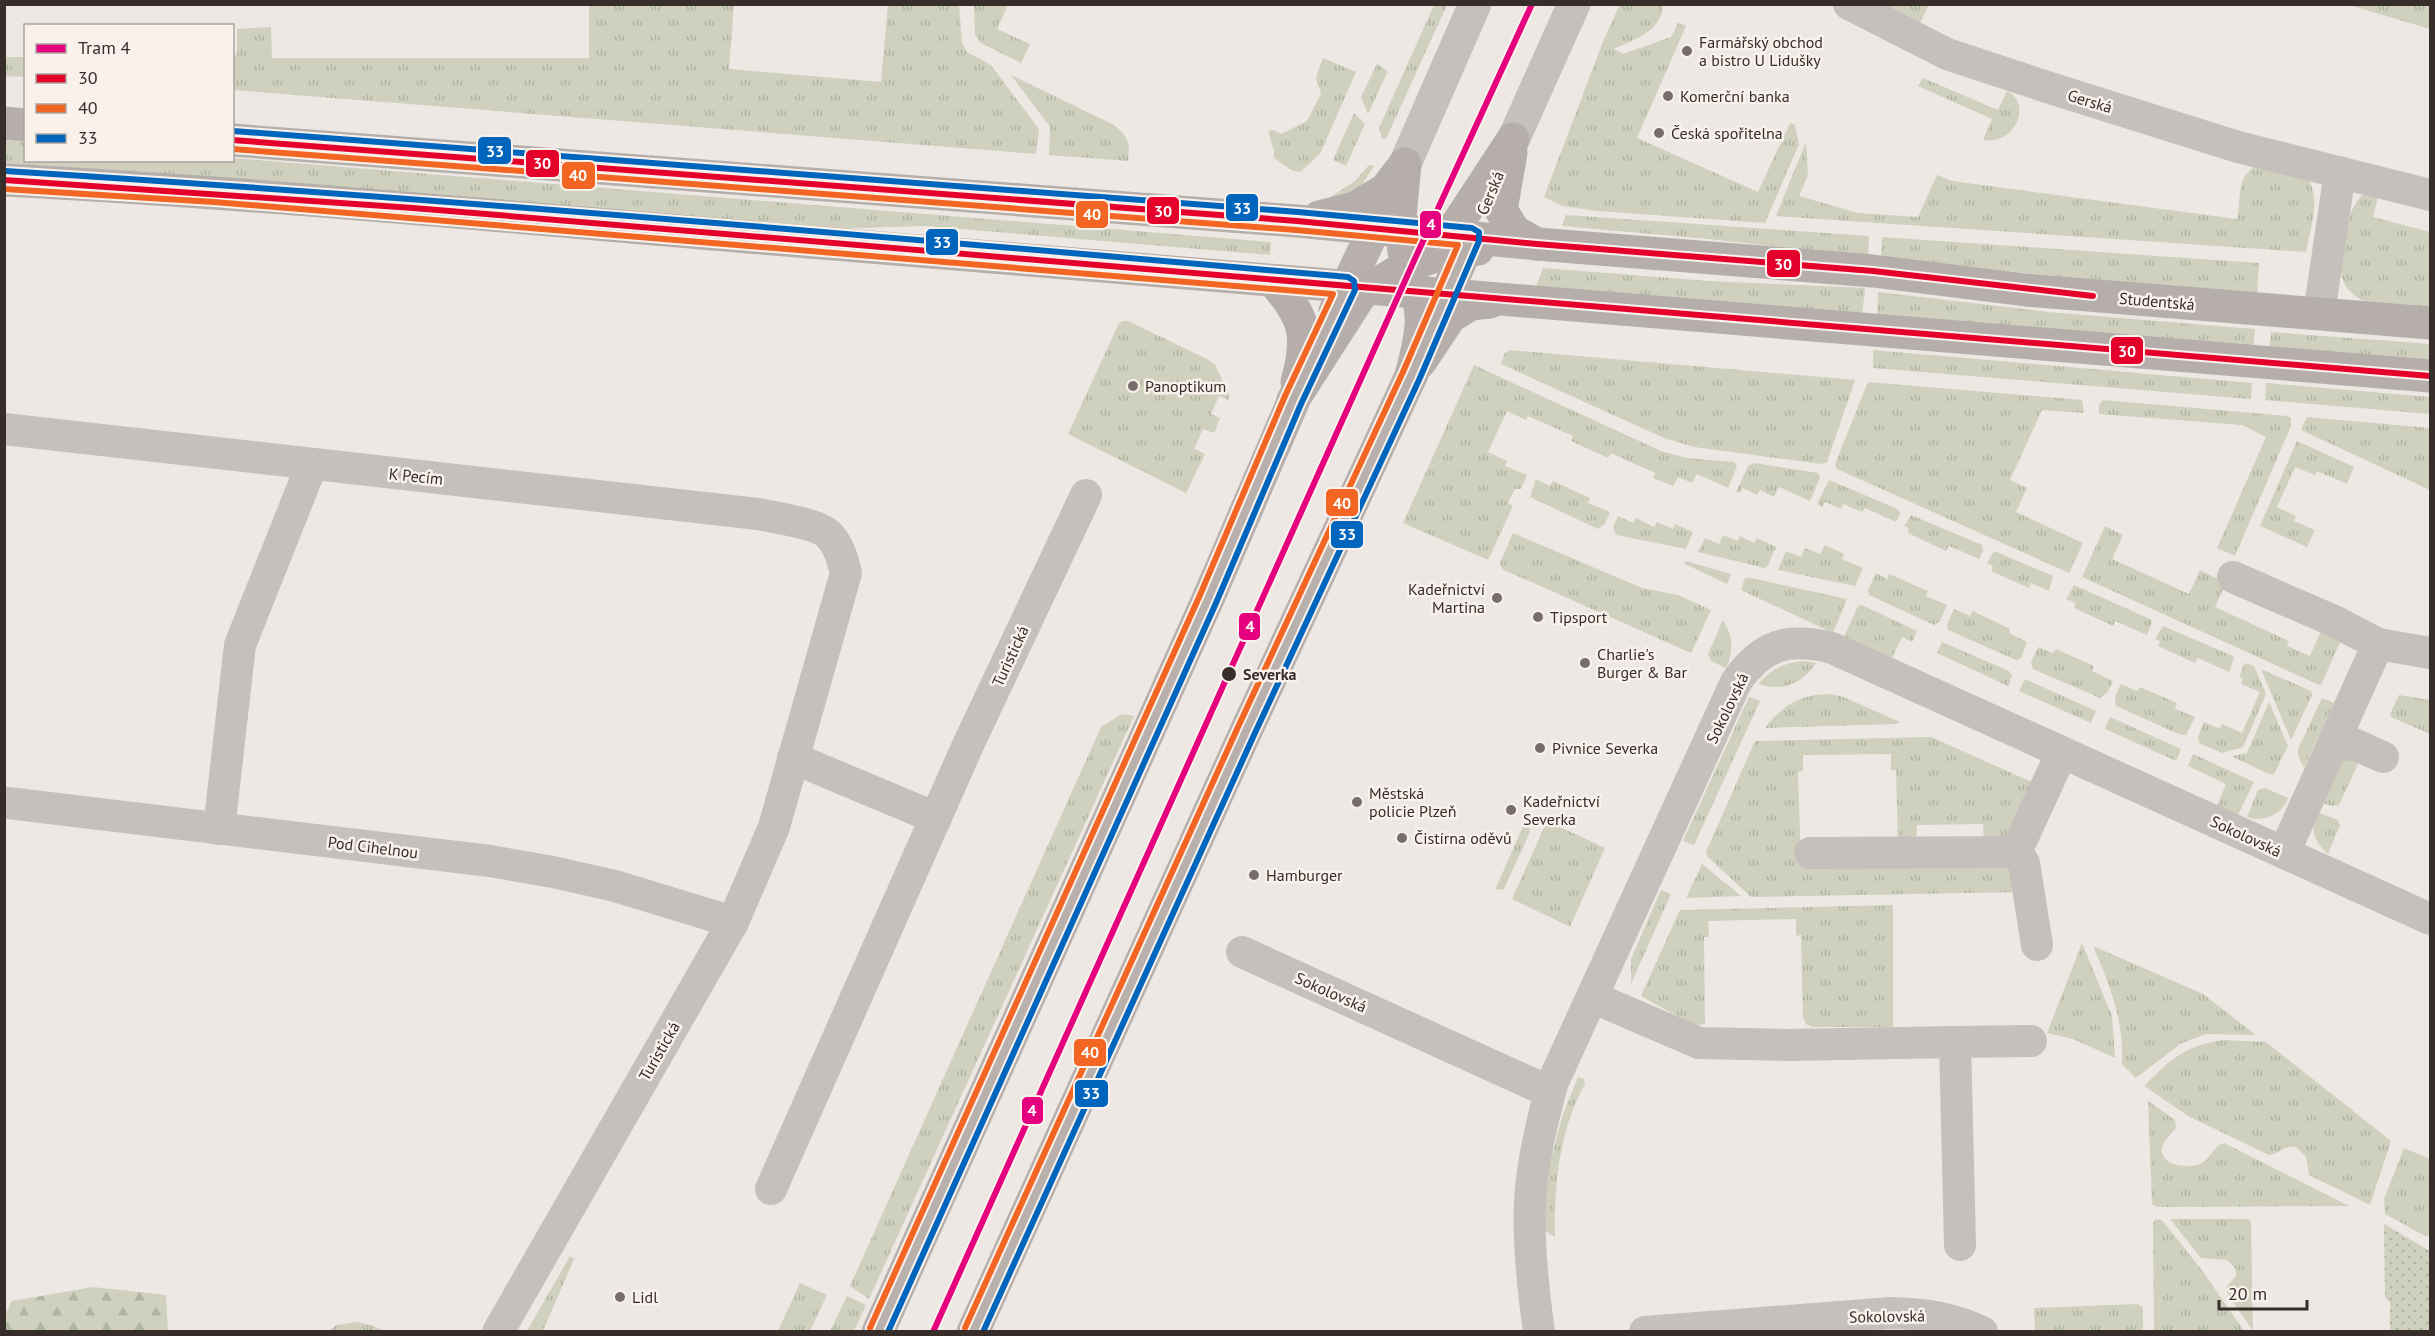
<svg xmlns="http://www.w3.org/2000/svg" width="2435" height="1336" font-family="'PT Sans',sans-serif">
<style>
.grass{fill:url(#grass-tufts)}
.forest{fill:url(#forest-firs)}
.park{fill:url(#park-dots)}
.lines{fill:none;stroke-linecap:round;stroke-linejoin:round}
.minor{stroke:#c6c0bc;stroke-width:32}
.tertiary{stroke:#c6c0bc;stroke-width:33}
.secondary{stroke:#b7b0ac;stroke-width:33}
.primary{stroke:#b5aeab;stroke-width:33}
.bus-1-casing{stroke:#f9f1eb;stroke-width:10}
.bus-2-casing{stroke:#f9f1eb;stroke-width:10}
.bus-3-casing{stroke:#f9f1eb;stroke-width:10}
.bus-1{stroke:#e4002b;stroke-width:6}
.bus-2{stroke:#f26522;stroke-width:6}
.bus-3{stroke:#0065bd;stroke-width:6}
.tram-1-casing{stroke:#f9f1eb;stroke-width:10}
.tram-1{stroke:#e5007d;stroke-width:6}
.poi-dot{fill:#776e6b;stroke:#f9f1eb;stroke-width:2}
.stop-dot{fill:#372d2a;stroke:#f9f1eb;stroke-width:2}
.labels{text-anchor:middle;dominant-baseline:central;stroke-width:5;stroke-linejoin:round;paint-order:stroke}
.poi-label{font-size:16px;fill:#372d2a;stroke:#f9f1eb;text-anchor:start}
.street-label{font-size:16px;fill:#372d2a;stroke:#f9f1eb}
.stop-label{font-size:16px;font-weight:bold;fill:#372d2a;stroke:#f9f1eb;text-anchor:start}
.line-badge{stroke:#f9f1eb;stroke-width:2}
.badge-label{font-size:16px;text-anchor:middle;font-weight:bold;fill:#fff}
</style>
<defs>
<pattern id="grass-tufts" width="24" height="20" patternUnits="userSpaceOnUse" patternTransform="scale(1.5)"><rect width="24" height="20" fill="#cfd1be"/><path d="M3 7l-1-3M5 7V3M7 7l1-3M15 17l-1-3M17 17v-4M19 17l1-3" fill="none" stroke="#b2b4a3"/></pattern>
<pattern id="forest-firs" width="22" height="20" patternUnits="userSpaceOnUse" patternTransform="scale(1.5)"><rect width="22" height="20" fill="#cfd1be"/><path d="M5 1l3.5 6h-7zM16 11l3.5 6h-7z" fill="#b2b4a3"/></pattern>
<pattern id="park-dots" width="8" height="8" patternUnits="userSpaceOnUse" patternTransform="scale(1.5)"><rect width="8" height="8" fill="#cfd1be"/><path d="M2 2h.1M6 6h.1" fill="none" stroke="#b2b4a3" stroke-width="1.8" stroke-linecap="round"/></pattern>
</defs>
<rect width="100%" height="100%" fill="#ede8e3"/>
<g class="grass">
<path d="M1620 4 1663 5C1662 31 1635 39 1614 49L1623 54 1671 37 1678 23 1686 26 1637 138 1758 192 1790 123 1795 125 1799 144 1765 223 1597 211 1562 206 1544 197 1602 44Z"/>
<polygon points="734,5 729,69 881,82 888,5 959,5 962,43 967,52 991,65 1039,129 1036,154 233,90 233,55 237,55 237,29 271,27 272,58 589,58 589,5"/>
<polygon points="974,5 1008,5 997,29 1030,44 1021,63 981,43 975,35"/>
<polygon points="1434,5 1447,5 1386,139 1382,139 1379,128"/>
<polygon points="1879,5 1929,5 1920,23"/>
<polygon points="2349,5 2430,5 2430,29"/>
<polygon points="5,57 25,57 25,77 5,76"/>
<polygon points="1323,58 1356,72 1320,154 1300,172 1291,170 1274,158 1274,151 1268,131 1273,130 1281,134 1307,121 1321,94 1316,77"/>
<polygon points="1377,64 1388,71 1368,114 1361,97"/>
<path d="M1011 75 1114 125C1129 138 1130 141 1128 161L1049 155 1050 127Z"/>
<path d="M1923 78 1998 110 2007 91C2032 103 2017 145 1983 140L1992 119 1918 86Z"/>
<polygon points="1354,113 1365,124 1346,166 1333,160"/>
<polygon points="4,140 25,142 26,160 232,160 233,158 1271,242 1270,255 925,226 829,229 146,172 5,165"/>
<path d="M1806 142 1808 175 1799 196 1858 213 1918 217 1937 175 1952 181 2237 219C2242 196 2235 175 2260 164L2308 179C2321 201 2310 229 2306 252L1776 216Z"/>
<polygon points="1369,165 1374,166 1358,191 1329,198 1355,181"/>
<path d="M2367 191 2379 193 2373 217 2430 232V309C2408 307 2377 310 2358 298 2349 292 2342 283 2341 272 2338 250 2348 203 2367 191Z"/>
<polygon points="1566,215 1869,236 1868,257 1708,239 1562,226"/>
<polygon points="1882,237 2259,263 2257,295 1881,259"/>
<polygon points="1543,268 1709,281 1865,288 1862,316 1535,289"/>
<polygon points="1878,292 2048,312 2255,329 2253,349 1877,318"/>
<polygon points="1122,321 1128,321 1207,359 1215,365 1230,396 1228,400 1219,396 1211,414 1220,418 1214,433 1203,429 1194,449 1205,454 1186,493 1068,434 1118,325"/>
<polygon points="2271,332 2430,344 2430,364 2269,351"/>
<polygon points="1510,350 1855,380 1827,462 1822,464 1694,447 1664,438 1501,364 1505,353"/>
<polygon points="1873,350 2252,383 2251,399 1873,368"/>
<polygon points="1474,365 1661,451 1687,458 1734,462 1737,466 1728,488 1697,474 1692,483 1678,477 1673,486 1653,478 1655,473 1611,453 1608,458 1571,441 1573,436 1528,416 1526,420 1507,411 1488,452 1507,461 1505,466 1527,475 1521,489 1515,489 1508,503 1513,506 1488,560 1403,523"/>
<polygon points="1868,382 2082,400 2084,413 2042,410 2010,480 2027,488 2016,512 2083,543 2069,573 1837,469 1835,464"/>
<polygon points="2266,383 2430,397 2430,414 2265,400"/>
<polygon points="2103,400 2287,416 2291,418 2291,426 2235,556 2217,548 2266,437 2242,425 2099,414 2099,405"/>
<polygon points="2307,417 2430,428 2430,490 2301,430"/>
<polygon points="2297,441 2354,467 2347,484 2317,471 2315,475 2295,467 2277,507 2296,516 2294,521 2315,530 2307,547 2260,526"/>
<polygon points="1754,463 1818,473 1820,478 1810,501 1779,487 1774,497 1760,490 1757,495 1743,488 1740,493 1736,492 1748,466"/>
<polygon points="1536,479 1550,486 1553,481 1590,498 1588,503 1610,512 1605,524 1598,529 1530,497"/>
<polygon points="1829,480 1898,509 1900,514 1896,522 1865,508 1862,512 1843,504 1841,509 1825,502 1822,507 1817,504"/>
<polygon points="1911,515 1982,545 1983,551 1979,559 1949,546 1946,551 1908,533 1909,528 1904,526"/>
<polygon points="1618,516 1633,523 1636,518 1654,527 1657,522 1673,529 1675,524 1693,532 1686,549 1616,535 1613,527"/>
<polygon points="2105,526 2123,535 2112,559 2189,594 2200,570 2226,583 2215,607 2289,641 2287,646 2310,656 2324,624 2344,633 2322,683 2319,685 2082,577"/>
<polygon points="1513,533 1642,588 1678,595 1711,610 1691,653 1502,569 1500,563"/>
<polygon points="1723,535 1738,541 1740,536 1754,543 1757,538 1776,547 1768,565 1765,568 1698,552 1705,538 1719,544"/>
<polygon points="1825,545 1844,554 1842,559 1863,568 1855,586 1778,570 1786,551 1801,557 1805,548 1820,554"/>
<polygon points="1994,551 2053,576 2049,591 2031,583 2029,588 1991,571 1993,566 1987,563"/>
<polygon points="1686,561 1731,574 1727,584 1685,564"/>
<polygon points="1876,573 1887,579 1889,574 1928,591 1926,596 1947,605 1940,621 1934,625 1869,595 1868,590"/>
<polygon points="1746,578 1751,578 1847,599 1833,633 1741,590 1744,580"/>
<polygon points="2074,585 2150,619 2152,622 2147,635 2115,621 2113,626 2074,608 2076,603 2066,599"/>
<polygon points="1862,605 1917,631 1912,642 1902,637 1892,658 1844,637 1858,606"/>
<polygon points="1954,609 1970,616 1973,611 2010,629 2009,633 2027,642 2021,658 2016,660 1948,630 1947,625"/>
<path d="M1723 620C1733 636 1734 651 1726 668L1711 661 1708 654Z"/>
<polygon points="2163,626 2233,656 2234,658 2229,672 2198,658 2195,663 2158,646 2160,641 2155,639"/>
<polygon points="1942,642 2009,671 2012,676 2008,686 1937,653"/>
<polygon points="2038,647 2053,653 2056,649 2094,666 2092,671 2113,681 2108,692 2100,698 2033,669 2031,662"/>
<path d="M1805 661 1816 663C1802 684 1783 692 1758 684 1771 669 1785 662 1805 661Z"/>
<polygon points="2245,663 2254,666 2266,694 2243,747 2222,753 2199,743 2198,737 2204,722 2220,729 2222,724 2242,733 2260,692 2241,684 2243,678 2239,677"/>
<polygon points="2261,669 2311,691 2312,695 2291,740"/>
<polygon points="2025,679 2096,711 2091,723 2019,691"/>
<polygon points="2121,684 2137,691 2140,687 2177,703 2175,709 2195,717 2186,735 2181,735 2116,706 2115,697"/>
<path d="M1827 694 1841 696 1900 722 1897 724 1765 728C1782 705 1800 695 1827 694Z"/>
<polygon points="2399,695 2430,700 2430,734 2391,717 2390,714"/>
<polygon points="1749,697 1760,701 1694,845 1683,841"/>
<polygon points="2322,698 2334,703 2304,768 2298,755 2298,749"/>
<polygon points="2269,702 2288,746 2274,774 2269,774 2231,756 2247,753"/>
<polygon points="1122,714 1134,716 869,1299 850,1286 1101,727"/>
<polygon points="2110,717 2181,749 2176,761 2105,729"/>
<polygon points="1931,737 2034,783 2006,838 1984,846 1983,824 1917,825 1916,846 1898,843 1896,770 1891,770 1891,754 1803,755 1803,771 1798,772 1801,865 2011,862 2022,892 1751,897 1707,856 1706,852 1755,741"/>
<polygon points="2343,750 2363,753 2339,805 2331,806 2320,802"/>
<polygon points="2193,754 2254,782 2238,815 2217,806 2226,784 2188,766"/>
<path d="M2265 788 2288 798C2283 814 2263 823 2247 817L2258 790Z"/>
<path d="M2315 811 2338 820 2340 825 2328 854C2313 841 2311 830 2315 811Z"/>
<polygon points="1547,821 1605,848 1570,927 1512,899"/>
<polygon points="1524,824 1529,827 1530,832 1504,889 1495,890"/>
<polygon points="1702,864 1741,896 1686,898"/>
<polygon points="1661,890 1671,894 1631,984 1631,959"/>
<polygon points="1893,905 1893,1027 1813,1027 1806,1024 1803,1017 1801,935 1796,936 1796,919 1708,921 1709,937 1704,937 1705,1024 1693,1025 1641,996 1680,910"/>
<polygon points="2082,943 2112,1016 2115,1058 2073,1039 2047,1033"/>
<path d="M2093 946 2203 994 2256 1035 2206 1034 2180 1044 2136 1078 2122 1064C2124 1020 2110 985 2093 946Z"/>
<path d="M2223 1040 2266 1042 2391 1141 2370 1205 2309 1175 2306 1157 2296 1147C2284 1145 2280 1154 2269 1155L2188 1116 2144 1086C2171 1059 2184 1046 2223 1040Z"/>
<path d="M1578 1077 1584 1079 1585 1084C1559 1130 1554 1186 1555 1237L1548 1233 1543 1226 1549 1167 1563 1114Z"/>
<path d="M2148 1101 2175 1120 2176 1128C2171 1135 2164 1139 2162 1148 2160 1166 2187 1169 2200 1164 2211 1159 2213 1146 2224 1143L2349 1206 2156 1207 2152 1204Z"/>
<polygon points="2404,1148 2430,1159 2430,1235 2425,1236 2385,1214 2384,1199"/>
<polygon points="2156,1219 2162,1220 2204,1273 2244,1331 2154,1331 2153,1223"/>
<polygon points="2170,1219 2249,1219 2251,1222 2253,1331 2227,1293 2227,1286 2236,1276 2236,1269 2227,1260 2201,1258"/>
<polygon points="570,1256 574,1259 543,1331 527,1331"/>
<polygon points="800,1283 827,1295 810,1331 778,1331"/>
<polygon points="847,1296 866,1305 854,1331 830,1331"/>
<polygon points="2137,1304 2143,1307 2143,1331 2035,1331 2034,1308"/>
<polygon points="356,1322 371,1325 385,1331 330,1331 336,1325"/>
</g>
<polygon class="forest" points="93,1287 166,1295 168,1331 5,1331 5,1315 12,1301"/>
<polygon class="park" points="2384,1224 2430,1251 2430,1331 2390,1331 2390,1302 2385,1297"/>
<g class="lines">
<g class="minor">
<polyline points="1849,4 1947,54 2047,87 2238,147 2430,195"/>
<polyline points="2319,314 2340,172"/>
<path d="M4 429 758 514C773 517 818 524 828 534 839 545 842 558 846 573L774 827 733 922 498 1332"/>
<polyline points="2233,577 2334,621 2378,644"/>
<polyline points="2336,736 2383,757"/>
<polyline points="793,758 936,818"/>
<polyline points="8,803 490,861 553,872 615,886 733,922"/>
<polyline points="219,829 240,645 312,464"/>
<polyline points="2016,852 2024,863 2037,945"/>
<polyline points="1810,853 2016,852 2062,752"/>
<polyline points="2284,853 2378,644 2430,653"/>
<polyline points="1242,952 1550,1092"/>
<polyline points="1592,997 1699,1043 1788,1045 1955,1042 1960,1245"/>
<polyline points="1955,1042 2031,1041"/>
<polyline points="771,1189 968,745 1086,495"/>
<path d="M1539 1332C1533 1289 1528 1245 1530 1202 1532 1162 1542 1123 1552 1084L1736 682C1762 644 1789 637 1832 648L2430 919"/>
<path d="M1645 1332 1890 1313C1924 1314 1950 1317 1982 1332"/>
</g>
<g class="tertiary">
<polyline points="1405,164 1475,4"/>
<polyline points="1501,167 1574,4"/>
</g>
<g class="secondary">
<polyline points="1335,311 1402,171"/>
<polyline points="878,1332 1208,599 1305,374"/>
<polyline points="973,1332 1246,731 1411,376 1471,237"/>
</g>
<g class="primary">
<polyline points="4,123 26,125"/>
<polyline points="232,140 1297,221 1537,244 1873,271 2026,290 2430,323"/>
<polyline points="1511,153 1501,210 1514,231 1537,244"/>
<path d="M4 180C277 194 549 221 822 243 1358 286 1894 331 2430 376"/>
<polyline points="1319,217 1355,208 1385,190 1405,164"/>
<polyline points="1435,246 1450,235 1513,139"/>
<polyline points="1404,251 1400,217 1405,164"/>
<path d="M1408 272C1429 311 1421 336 1411 376"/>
<path d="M1273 281C1305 317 1310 335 1297 382"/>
<polyline points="1420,362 1450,317 1471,304 1490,302"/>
<polyline points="1293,400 1361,294 1405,267 1438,255 1478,249"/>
</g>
<defs>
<g id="bus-1">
<polyline points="232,140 1297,221 1537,244 1873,271 2093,296"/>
<polyline points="4,180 413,208 2430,376"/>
</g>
<g id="bus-2">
<polyline points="232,149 1296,230 1458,245 1403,372 1238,727 965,1328"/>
<polyline points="4,189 214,202 1333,294 1285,396 1200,595 870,1328"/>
</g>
<g id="bus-3">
<polyline points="233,131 1298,212 1472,228 1479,232 1479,241 1419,380 1254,735 983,1332"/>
<path d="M5 171C453 199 900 238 1348 277L1354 281 1355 290 1301 404 1216 603 888 1332"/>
</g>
</defs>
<use href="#bus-1" class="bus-1-casing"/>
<use href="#bus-2" class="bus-2-casing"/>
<use href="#bus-3" class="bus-3-casing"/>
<use href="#bus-1" class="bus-1"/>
<use href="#bus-2" class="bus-2"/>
<use href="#bus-3" class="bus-3"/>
<defs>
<polyline id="tram-1" points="933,1332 1413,263 1532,4"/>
</defs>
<use href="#tram-1" class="tram-1-casing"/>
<use href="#tram-1" class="tram-1"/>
</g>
<g class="poi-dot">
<circle cx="1687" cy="51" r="6"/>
<circle cx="1668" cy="96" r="6"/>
<circle cx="1659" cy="133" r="6"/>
<circle cx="1133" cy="386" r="6"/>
<circle cx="1497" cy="598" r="6"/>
<circle cx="1538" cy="617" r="6"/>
<circle cx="1585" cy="663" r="6"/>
<circle cx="1540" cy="748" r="6"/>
<circle cx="1357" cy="802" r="6"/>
<circle cx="1511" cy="810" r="6"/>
<circle cx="1402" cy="838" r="6"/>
<circle cx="1254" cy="875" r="6"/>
<circle cx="620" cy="1297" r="6"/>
</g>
<circle class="stop-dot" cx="1229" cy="674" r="8"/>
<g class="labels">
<g class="poi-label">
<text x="1699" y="42">Farmářský obchod<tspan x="1699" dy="18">a bistro U Lidušky</tspan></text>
<text x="1680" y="96">Komerční banka</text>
<text x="1671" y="133">Česká spořitelna</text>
<text x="1145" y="386">Panoptikum</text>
<text x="1485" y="589" text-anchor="end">Kadeřnictví<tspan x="1485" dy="18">Martina</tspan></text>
<text x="1550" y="617">Tipsport</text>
<text x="1597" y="654">Charlie's<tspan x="1597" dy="18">Burger &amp; Bar</tspan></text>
<text x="1552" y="748">Pivnice Severka</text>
<text x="1369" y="793">Městská<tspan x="1369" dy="18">policie Plzeň</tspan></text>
<text x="1523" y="801">Kadeřnictví<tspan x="1523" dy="18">Severka</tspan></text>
<text x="1414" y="838">Čistírna oděvů</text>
<text x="1266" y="875">Hamburger</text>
<text x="632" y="1297">Lidl</text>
</g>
<g class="street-label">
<text transform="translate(2090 101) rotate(17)">Gerská</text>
<text transform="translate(1490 193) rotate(-67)">Gerská</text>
<text transform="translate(2157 301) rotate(5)">Studentská</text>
<text transform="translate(416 476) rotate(6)">K Pecím</text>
<text transform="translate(1010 656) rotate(-65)">Turistická</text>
<text transform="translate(1727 708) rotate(-64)">Sokolovská</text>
<text transform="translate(2246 836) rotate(25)">Sokolovská</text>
<text transform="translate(373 847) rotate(7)">Pod Cihelnou</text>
<text transform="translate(1331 992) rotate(24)">Sokolovská</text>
<text transform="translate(659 1051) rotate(-60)">Turistická</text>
<text transform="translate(1887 1316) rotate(-1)">Sokolovská</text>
</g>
<g class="stop-label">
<text x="1243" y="674">Severka</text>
</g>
</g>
<g class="line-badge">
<rect x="477" y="136" width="35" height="29" rx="6" fill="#0065bd"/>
<rect x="525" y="149" width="35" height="29" rx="6" fill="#e4002b"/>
<rect x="561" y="161" width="35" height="29" rx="6" fill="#f26522"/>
<rect x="1225" y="193" width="34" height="29" rx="6" fill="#0065bd"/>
<rect x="1146" y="196" width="34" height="29" rx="6" fill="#e4002b"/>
<rect x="1075" y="200" width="34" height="29" rx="6" fill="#f26522"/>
<rect x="1419" y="210" width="23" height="29" rx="6" fill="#e5007d"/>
<rect x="925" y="228" width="34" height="28" rx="6" fill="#0065bd"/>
<rect x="1766" y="249" width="35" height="29" rx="6" fill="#e4002b"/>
<rect x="2110" y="336" width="34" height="29" rx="6" fill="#e4002b"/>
<rect x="1325" y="488" width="34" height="29" rx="6" fill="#f26522"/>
<rect x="1330" y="520" width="34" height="29" rx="6" fill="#0065bd"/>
<rect x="1238" y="612" width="23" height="29" rx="6" fill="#e5007d"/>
<rect x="1073" y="1038" width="34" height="29" rx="6" fill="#f26522"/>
<rect x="1074" y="1079" width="35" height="29" rx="6" fill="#0065bd"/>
<rect x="1021" y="1096" width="23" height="29" rx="6" fill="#e5007d"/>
</g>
<g class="badge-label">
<text x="495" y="157">33</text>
<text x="542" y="169">30</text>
<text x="578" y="181">40</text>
<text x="1242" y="214">33</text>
<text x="1163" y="217">30</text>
<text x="1092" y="220">40</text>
<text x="1431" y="230">4</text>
<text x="942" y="248">33</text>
<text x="1783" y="270">30</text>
<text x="2127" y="357">30</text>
<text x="1342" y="509">40</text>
<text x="1347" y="540">33</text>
<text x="1250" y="632">4</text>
<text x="1090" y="1058">40</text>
<text x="1091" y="1099">33</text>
<text x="1032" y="1116">4</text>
</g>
<rect width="2435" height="1336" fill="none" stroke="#372d2a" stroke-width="12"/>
<rect x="24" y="24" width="210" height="138" fill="#f9f1eb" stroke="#aba39e" stroke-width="1.5"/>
<rect x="36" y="44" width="30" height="9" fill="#e5007d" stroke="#aba39e" stroke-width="1.5"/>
<text x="78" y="54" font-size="18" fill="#372d2a">Tram 4</text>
<rect x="36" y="74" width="30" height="9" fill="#e4002b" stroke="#aba39e" stroke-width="1.5"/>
<text x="78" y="84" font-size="18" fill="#372d2a">30</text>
<rect x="36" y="104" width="30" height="9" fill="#f26522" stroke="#aba39e" stroke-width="1.5"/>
<text x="78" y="114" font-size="18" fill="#372d2a">40</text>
<rect x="36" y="134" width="30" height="9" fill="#0065bd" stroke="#aba39e" stroke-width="1.5"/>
<text x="78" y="144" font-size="18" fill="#372d2a">33</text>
<path d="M2219 1300v9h88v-9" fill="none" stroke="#372d2a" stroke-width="3"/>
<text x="2228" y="1300" font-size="18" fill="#372d2a" stroke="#f9f1eb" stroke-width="4.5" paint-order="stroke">20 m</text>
</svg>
